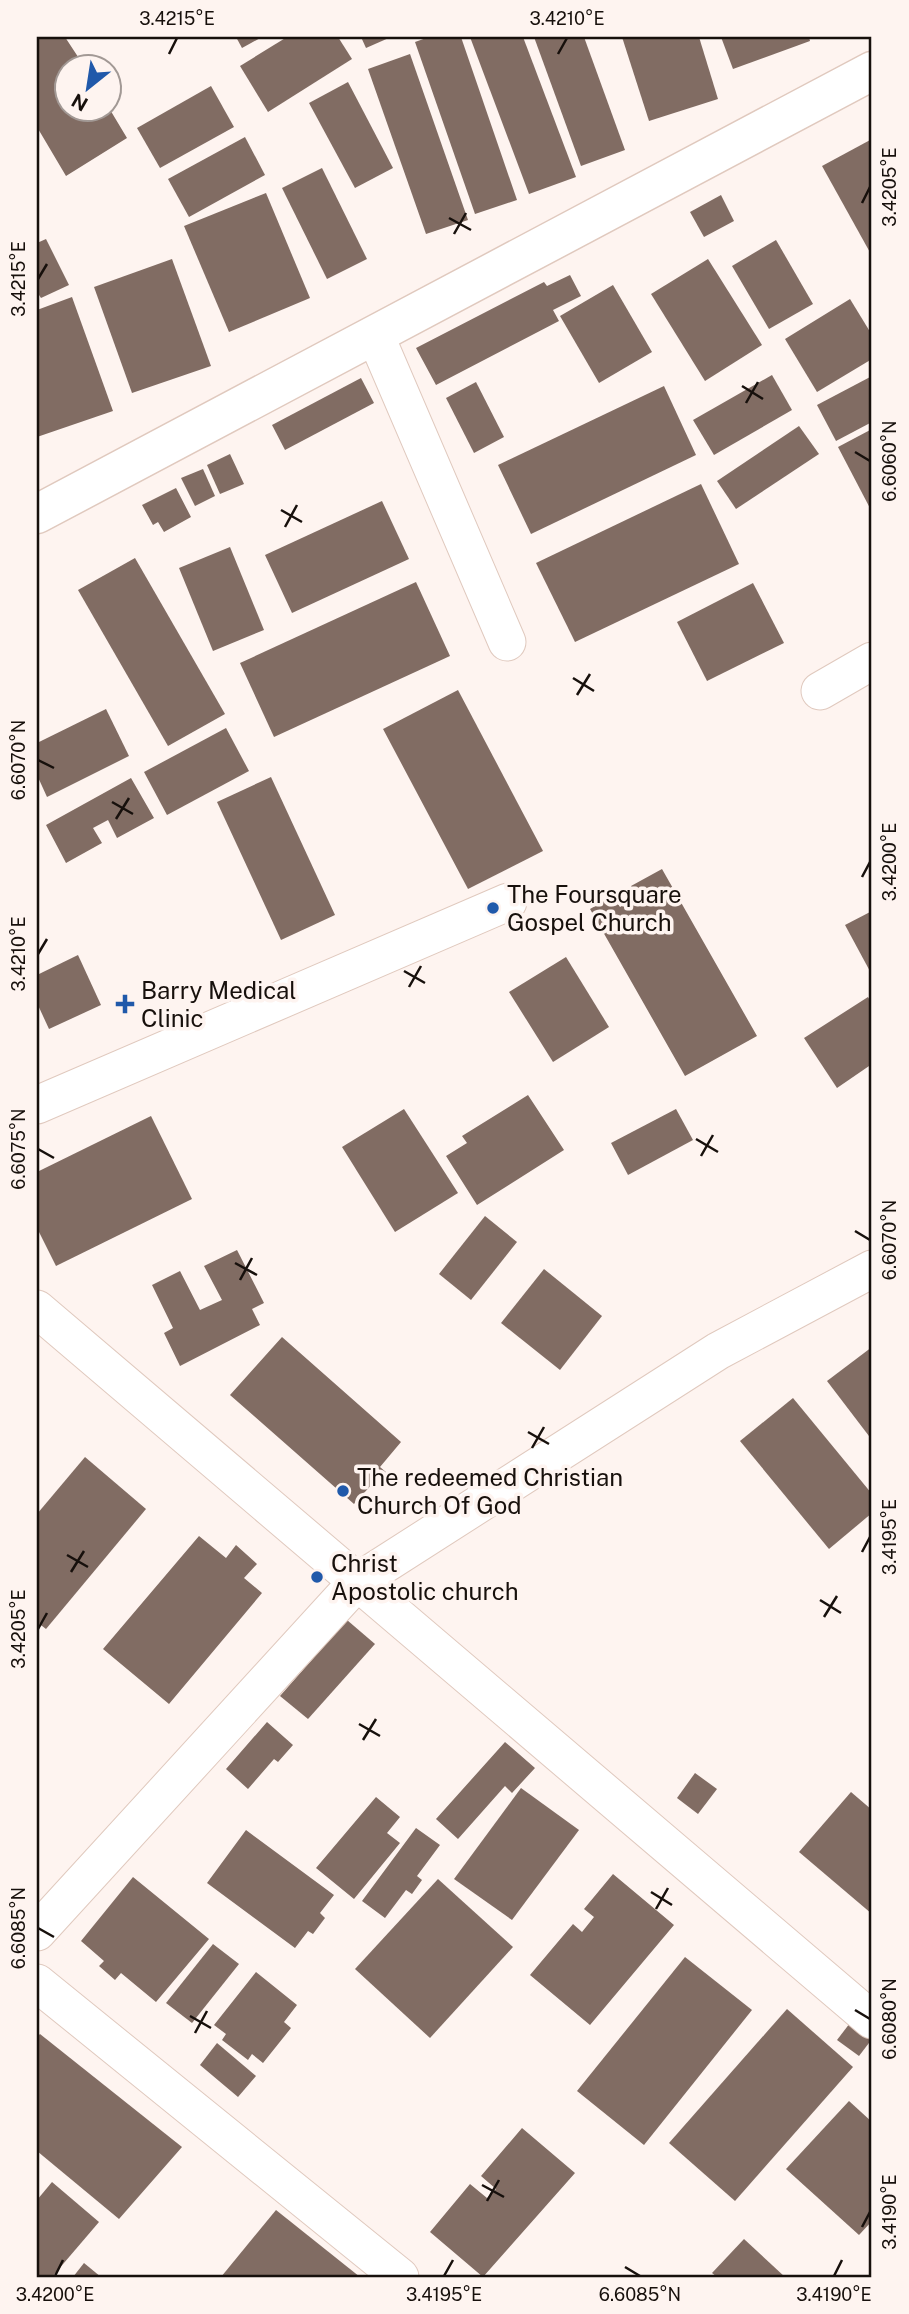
<svg xmlns="http://www.w3.org/2000/svg" width="909" height="2314" font-family="'Public Sans',sans-serif">
<style>
.building{fill:#816c63}
.lines{fill:none;stroke-linecap:round;stroke-linejoin:round}
.minor-casing{stroke:#e0c9be;stroke-width:39}
.tertiary-casing{stroke:#e0c9be;stroke-width:41}
.minor{stroke:#fff;stroke-width:37}
.tertiary{stroke:#fff;stroke-width:38}
.ticks{fill:none;stroke:#17100c;stroke-width:2.5}
.poi-dot{fill:#2059aa;stroke:#fef4f0;stroke-width:2.5}
.labels{text-anchor:middle;dominant-baseline:central;stroke-width:7;stroke-linejoin:round;paint-order:stroke}
.poi-label{font-size:24px;fill:#17100c;stroke:#fef4f0;text-anchor:start}
.neatline{fill:none;stroke:#17100c;stroke-width:2.5}
.ticks-label{font-size:18px;text-anchor:middle;fill:#17100c}
</style>
<rect width="100%" height="100%" fill="#fef4f0"/>
<g class="building">
<polygon points="37,37 65,37 84,66 66,66 66,108 109,108 127,138 66,176 37,127"/>
<polygon points="236,37 262,37 242,48"/>
<polygon points="287,37 338,37 352,59 268,112 240,66"/>
<polygon points="361,37 391,37 366,48"/>
<polygon points="429,37 461,37 517,200 475,214 415,42"/>
<polygon points="470,37 523,37 576,177 529,194"/>
<polygon points="534,37 584,37 625,150 581,166"/>
<polygon points="622,37 699,37 718,99 649,121"/>
<polygon points="721,37 809,37 810,41 733,69"/>
<polygon points="410,54 468,220 426,234 368,69"/>
<polygon points="348,82 393,168 355,188 309,103"/>
<polygon points="211,86 234,127 160,168 137,128"/>
<polygon points="245,137 265,175 189,217 168,179"/>
<polygon points="872,139 872,256 822,166"/>
<polygon points="322,168 367,259 327,279 282,188"/>
<polygon points="266,193 310,298 229,332 184,226"/>
<polygon points="721,195 734,221 704,237 690,212"/>
<polygon points="46,239 69,285 41,298 37,292 37,243"/>
<polygon points="776,240 813,304 769,329 732,266"/>
<polygon points="172,259 211,366 132,393 94,287"/>
<polygon points="708,259 762,345 705,381 651,294"/>
<polygon points="570,275 581,296 553,310 559,321 436,385 416,348 544,282 547,286"/>
<polygon points="613,285 652,352 599,383 560,316"/>
<polygon points="72,297 113,411 37,437 37,310"/>
<polygon points="850,299 872,335 872,359 817,392 785,339"/>
<polygon points="772,375 792,410 714,455 693,420"/>
<polygon points="872,376 872,422 836,441 817,405"/>
<polygon points="361,378 374,403 285,450 272,425"/>
<polygon points="476,382 504,437 474,453 446,398"/>
<polygon points="664,386 696,455 531,534 498,465"/>
<polygon points="799,426 819,454 736,509 717,481"/>
<polygon points="872,429 872,512 838,447"/>
<polygon points="230,454 244,484 220,494 207,465"/>
<polygon points="203,469 215,496 195,506 181,478"/>
<polygon points="701,484 739,564 575,642 536,563"/>
<polygon points="176,488 191,517 164,532 158,522 153,525 142,505"/>
<polygon points="382,501 409,559 292,613 265,555"/>
<polygon points="230,547 264,630 213,651 179,568"/>
<polygon points="135,558 225,714 168,746 78,590"/>
<polygon points="416,582 450,656 274,737 240,663"/>
<polygon points="753,583 784,643 707,681 677,622"/>
<polygon points="458,690 543,851 468,889 383,729"/>
<polygon points="106,709 129,756 47,797 37,775 37,743"/>
<polygon points="226,728 249,771 167,815 144,772"/>
<polygon points="271,777 335,915 281,940 217,802"/>
<polygon points="131,778 154,818 117,838 108,820 93,828 102,843 66,863 46,825"/>
<polygon points="662,869 757,1036 685,1076 590,909 613,896 620,907 638,897 631,886"/>
<polygon points="872,911 872,975 845,925"/>
<polygon points="78,955 101,1005 49,1029 37,1003 37,975"/>
<polygon points="566,957 609,1027 553,1062 509,992"/>
<polygon points="868,997 872,1004 872,1064 837,1088 804,1038"/>
<polygon points="528,1095 564,1150 477,1205 446,1156 467,1143 462,1136"/>
<polygon points="404,1109 458,1193 395,1232 342,1147"/>
<polygon points="676,1109 693,1140 628,1175 611,1143"/>
<polygon points="151,1116 192,1199 56,1266 37,1228 37,1172"/>
<polygon points="485,1216 517,1242 471,1300 439,1274"/>
<polygon points="237,1250 264,1303 252,1309 260,1325 180,1366 164,1333 173,1328 152,1285 180,1271 200,1310 222,1300 204,1266"/>
<polygon points="544,1269 602,1316 560,1370 501,1323"/>
<polygon points="282,1337 401,1442 380,1467 387,1473 377,1484 374,1482 354,1504 230,1395"/>
<polygon points="872,1347 872,1440 827,1381"/>
<polygon points="793,1398 872,1494 872,1513 829,1549 740,1441"/>
<polygon points="85,1457 146,1509 46,1629 37,1622 37,1514"/>
<polygon points="199,1536 226,1558 236,1545 257,1564 244,1578 262,1593 169,1704 103,1649"/>
<polygon points="347,1620 375,1644 308,1719 280,1696"/>
<polygon points="267,1722 293,1745 278,1762 274,1759 248,1789 226,1769"/>
<polygon points="505,1742 535,1768 512,1793 505,1786 458,1839 436,1819"/>
<polygon points="695,1773 717,1789 698,1814 677,1798"/>
<polygon points="521,1788 579,1830 512,1920 454,1879"/>
<polygon points="851,1792 872,1810 872,1914 799,1852"/>
<polygon points="376,1797 400,1817 387,1833 400,1843 354,1899 316,1868"/>
<polygon points="416,1828 440,1845 417,1876 422,1880 412,1894 406,1890 385,1918 362,1901"/>
<polygon points="246,1830 334,1895 320,1913 325,1918 313,1934 308,1931 295,1948 207,1883"/>
<polygon points="613,1874 674,1925 590,2025 530,1975 573,1924 582,1932 594,1917 584,1909"/>
<polygon points="133,1877 209,1939 156,2002 121,1973 115,1980 99,1966 104,1961 81,1941"/>
<polygon points="438,1879 513,1947 430,2038 355,1969"/>
<polygon points="213,1944 239,1964 192,2023 166,2003"/>
<polygon points="685,1957 752,2010 644,2145 577,2091"/>
<polygon points="256,1972 297,2005 284,2022 291,2028 263,2063 252,2054 248,2060 222,2040 226,2034 214,2025"/>
<polygon points="787,2009 853,2067 735,2201 669,2143"/>
<polygon points="850,2023 872,2039 859,2056 837,2040"/>
<polygon points="40,2034 182,2147 119,2219 37,2151 37,2037"/>
<polygon points="217,2043 256,2076 238,2097 200,2065"/>
<polygon points="849,2101 872,2122 872,2221 859,2235 786,2169"/>
<polygon points="522,2128 575,2173 483,2277 430,2232 470,2184 487,2198 496,2189 481,2176"/>
<polygon points="52,2182 99,2222 52,2277 37,2277 37,2200"/>
<polygon points="276,2210 360,2277 221,2277"/>
<polygon points="744,2239 785,2277 717,2277 712,2273"/>
<polygon points="84,2263 101,2277 73,2277"/>
</g>
<g class="lines">
<defs>
<g id="minor">
<polyline points="376,337 507,642"/>
<polyline points="820,691 872,661"/>
<polyline points="37,1105 508,902"/>
<polyline points="37,1309 872,2020"/>
<polyline points="37,1932 357,1582 718,1351 872,1269"/>
<polyline points="37,1983 400,2277"/>
</g>
<polyline id="tertiary" points="37,514 872,71"/>
</defs>
<use href="#minor" class="minor-casing"/>
<use href="#tertiary" class="tertiary-casing"/>
<use href="#minor" class="minor"/>
<use href="#tertiary" class="tertiary"/>
</g>
<path class="ticks" d="M169 54 177 38M558 54 567 38M862 203 870 187M449 218 471 230M454 234 466 213M38 279 47 264M742 386 763 399M746 403 758 382M855 452 870 461M281 510 302 522M285 527 297 505M573 678 594 691M577 695 590 674M38 760 54 768M112 802 133 814M116 819 129 798M862 877 870 862M38 954 47 939M404 971 425 983M409 987 421 966M696 1139 718 1152M38 1149 54 1158M701 1156 713 1135M855 1231 870 1240M235 1263 257 1275M240 1280 252 1258M528 1432 549 1444M532 1448 544 1427M862 1552 870 1537M67 1555 88 1567M71 1572 84 1551M820 1600 841 1613M824 1617 837 1596M38 1629 47 1613M359 1724 380 1736M363 1740 376 1719M651 1892 672 1905M656 1909 668 1888M38 1928 54 1937M855 2010 870 2019M190 2016 211 2028M195 2033 207 2011M482 2185 504 2197M487 2201 499 2180M862 2227 870 2212M625 2267 640 2276M55 2276 63 2260M444 2276 453 2260M834 2276 842 2260"/>
<g class="poi-dot">
<circle cx="493" cy="908" r="7"/>
<path d="M121.5 993.5h7v7h7v7h-7v7h-7v-7h-7v-7h7z"/>
<circle cx="343" cy="1491" r="7"/>
<circle cx="317" cy="1577" r="7"/>
</g>
<g class="labels">
<g class="poi-label">
<text x="507" y="894">The Foursquare<tspan x="507" dy="28">Gospel Church</tspan></text>
<text x="141" y="990">Barry Medical<tspan x="141" dy="28">Clinic</tspan></text>
<text x="357" y="1477">The redeemed Christian<tspan x="357" dy="28">Church Of God</tspan></text>
<text x="331" y="1563">Christ<tspan x="331" dy="28">Apostolic church</tspan></text>
</g>
</g>
<rect width="909" height="2314" fill="none" stroke="#fef4f0" stroke-width="77"/>
<g transform="translate(88 88) rotate(210)"><circle r="33" fill="#fef4f0" stroke="#a29995" stroke-width="2"/>
<path d="M0-5L12 26L0 18L-12 26Z" fill="#2059aa"/>
<text y="-10" font-size="19" font-weight="bold" text-anchor="middle" fill="#17100c">N</text>
</g>
<rect x="38" y="38" width="832" height="2238" class="neatline"/>
<g class="ticks-label">
<text x="177" y="25">3.4215°E</text>
<text x="567" y="25">3.4210°E</text>
<text transform="translate(890 187) rotate(-90)" y="6">3.4205°E</text>
<text transform="translate(19 279) rotate(-90)" y="6">3.4215°E</text>
<text transform="translate(890 461) rotate(-90)" y="6">6.6060°N</text>
<text transform="translate(19 760) rotate(-90)" y="6">6.6070°N</text>
<text transform="translate(890 862) rotate(-90)" y="6">3.4200°E</text>
<text transform="translate(19 954) rotate(-90)" y="6">3.4210°E</text>
<text transform="translate(19 1149) rotate(-90)" y="6">6.6075°N</text>
<text transform="translate(890 1240) rotate(-90)" y="6">6.6070°N</text>
<text transform="translate(890 1537) rotate(-90)" y="6">3.4195°E</text>
<text transform="translate(19 1629) rotate(-90)" y="6">3.4205°E</text>
<text transform="translate(19 1928) rotate(-90)" y="6">6.6085°N</text>
<text transform="translate(890 2019) rotate(-90)" y="6">6.6080°N</text>
<text transform="translate(890 2212) rotate(-90)" y="6">3.4190°E</text>
<text x="55" y="2301">3.4200°E</text>
<text x="444" y="2301">3.4195°E</text>
<text x="640" y="2301">6.6085°N</text>
<text x="834" y="2301">3.4190°E</text>
</g>
</svg>
